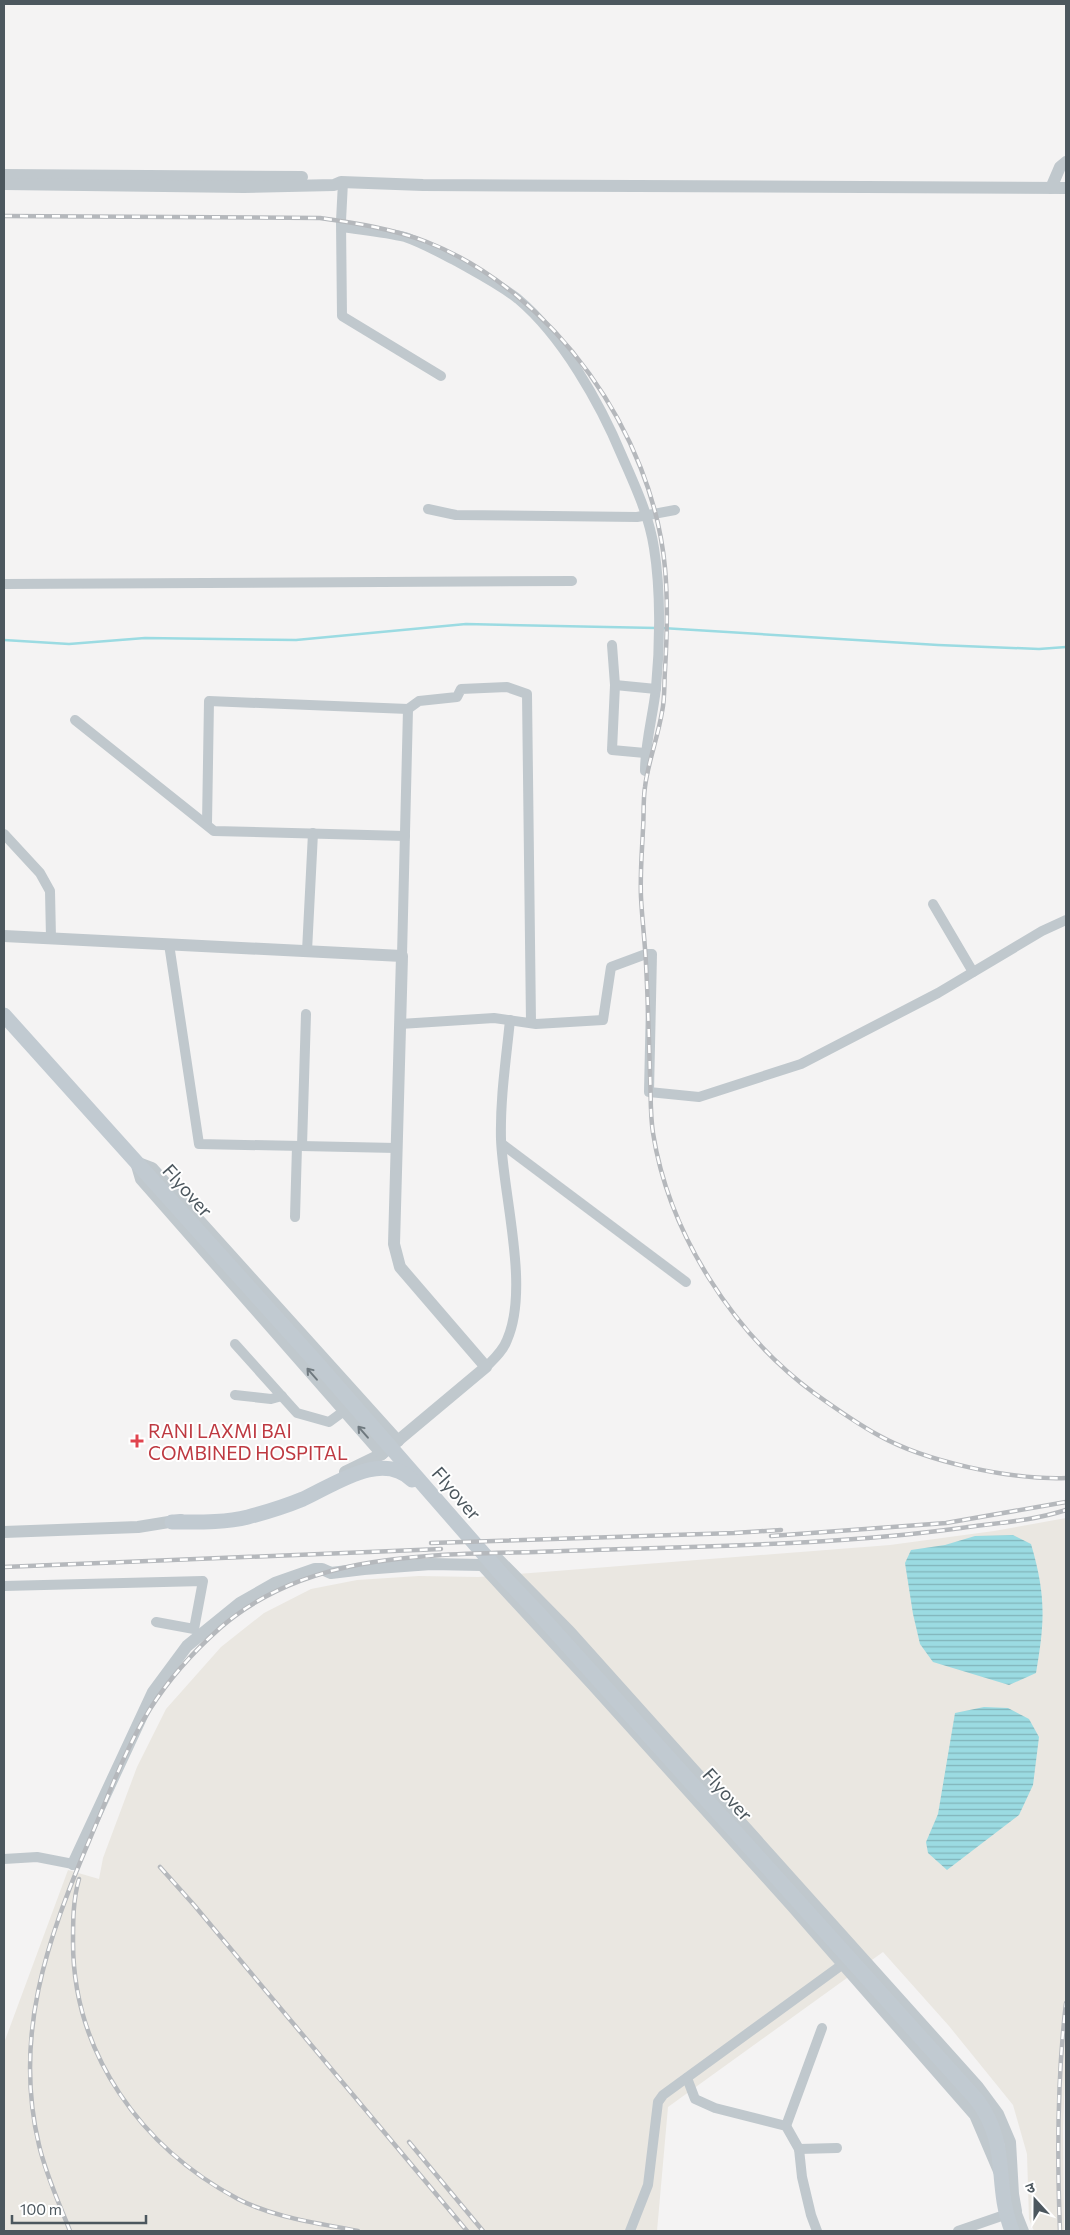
<svg xmlns="http://www.w3.org/2000/svg" width="1070" height="2235" font-family="Commissioner,'Noto Sans Devanagari',sans-serif">
<style>
.commercial{fill:#eae7e1}
.water{fill:url(#water-rules)}
.lines{fill:none;stroke-linecap:round;stroke-linejoin:round}
.stream{stroke:#9bdbe2;stroke-width:2.5}
.minor{stroke:#c0c8cd;stroke-width:10}
.tertiary{stroke:#c0c8cd;stroke-width:12}
.secondary{stroke:#c1cad1;stroke-width:15}
.rail-casing{stroke:#b5b8bc;stroke-width:4.5}
.rail{stroke:#fff;stroke-width:2.5;stroke-dasharray:8;stroke-linecap:butt}
.oneway{stroke:#6f797f}
.health-dot{fill:#e0444e;stroke:#fff;stroke-width:2}
.labels{text-anchor:middle;dominant-baseline:central;stroke-width:4;stroke-linejoin:round;paint-order:stroke}
.street-label{font-size:19px;fill:#4c575e;stroke:#fff}
.health-label{font-size:19px;fill:#be3a42;stroke:#fff;text-anchor:start}
</style>
<defs>
<pattern id="water-rules" width="6" height="5" patternUnits="userSpaceOnUse" patternTransform="scale(1.25)"><rect width="6" height="5" fill="#9bdbe2"/><path d="M0 2.5h6" fill="none" stroke="#81b4ba"/></pattern>
</defs>
<rect width="100%" height="100%" fill="#f4f3f3"/>
<polygon class="commercial" points="1066,1518 1066,2054 1063,2127 1064,2231 1034,2231 1029,2219 1027,2154 1013,2105 949,2026 883,1952 668,2107 657,2231 4,2231 4,2043 68,1870 99,1879 103,1858 137,1767 166,1709 221,1647 264,1613 311,1589 357,1580 419,1576 478,1577 890,1545 994,1531"/>
<g class="water">
<path d="M1013 1535 1031 1544C1046 1595 1045 1621 1036 1673L1009 1685 933 1662 920 1644 913 1614 905 1563 911 1550 945 1545 975 1536Z"/>
<polygon points="984,1707 1008,1708 1029,1719 1039,1737 1033,1785 1019,1815 947,1870 928,1853 926,1842 938,1814 955,1713"/>
</g>
<g class="lines">
<g class="stream">
<polyline points="662,628 938,645 1039,649 1066,647"/>
<polyline points="4,640 69,644 145,638 296,640 466,624 656,628"/>
</g>
<g class="minor">
<polyline points="343,182 341,221 342,316 441,376"/>
<path d="M342 227C362 230 385 232 405 237 423 243 440 253 456 261 477 273 499 284 518 299 562 336 600 403 622 456 635 486 649 515 654 548 661 591 660 646 656 688 653 716 645 743 645 771"/>
<polyline points="428,509 456,515 637,517 675,510"/>
<polyline points="4,584 572,581"/>
<polyline points="612,645 615,685 612,750 645,753"/>
<polyline points="615,685 656,689"/>
<polyline points="75,720 214,831 405,836"/>
<polyline points="207,824 209,701 408,709 419,701 457,697 461,689 507,687 527,694 531,1023"/>
<polyline points="4,834 40,873 50,891 51,938"/>
<polyline points="933,904 973,972"/>
<polyline points="169,944 199,1144 396,1148"/>
<polyline points="307,951 313,833"/>
<polyline points="402,956 408,709"/>
<polyline points="400,1024 494,1018 536,1024 603,1020 611,967 646,954 652,954 649,1092 699,1097 801,1064 938,993 1042,931 1066,920"/>
<polyline points="502,1144 686,1282"/>
<polyline points="302,1146 306,1014"/>
<polyline points="295,1217 297,1146"/>
<polyline points="235,1344 297,1413 329,1422 344,1411"/>
<path d="M486 1367C494 1359 503 1351 507 1340 530 1288 503 1195 501 1139 500 1099 506 1060 510 1020"/>
<polyline points="235,1395 271,1399 282,1396"/>
<polyline points="4,1586 203,1581 194,1629 156,1622"/>
<polyline points="4,1859 37,1857 73,1864"/>
<polyline points="687,2078 695,2099 715,2108 786,2126 799,2149 802,2177 811,2215 817,2231"/>
<polyline points="786,2126 822,2028"/>
<polyline points="799,2149 837,2148"/>
<polyline points="630,2231 648,2185 658,2102 663,2095 843,1964"/>
<polyline points="958,2231 1016,2211 1024,2231"/>
</g>
<g class="tertiary">
<polyline points="4,175 302,177"/>
<polyline points="4,184 244,187 334,185 341,182 423,185 1066,188"/>
<polyline points="1051,188 1060,167 1066,162"/>
<polyline points="4,936 402,956 394,1244 400,1267 486,1367 382,1454 345,1472"/>
<polyline points="136,1162 152,1168 398,1441"/>
<polyline points="136,1162 141,1179 382,1454"/>
<polyline points="4,1532 138,1527 181,1520"/>
<polygon points="493,1558 497,1558 570,1632 978,2087 998,2114 1010,2142 1013,2194 1016,2211 975,2115 793,1907 592,1684 482,1565 484,1561"/>
<polyline points="73,1864 153,1692 187,1646 240,1603 275,1583 315,1569 322,1569 331,1573 364,1569 431,1564 482,1565"/>
</g>
<g class="secondary">
<path d="M4 1015 317 1363 503 1576 541 1616 977 2100C1011 2146 993 2183 1012 2231"/>
<path d="M172 1522C197 1522 224 1523 248 1517 267 1512 286 1506 303 1499 334 1485 382 1450 412 1480"/>
</g>
<defs>
<g id="rail">
<path d="M4 216 320 218C356 223 393 229 427 242 554 292 653 434 665 568 668 602 667 637 665 670 664 684 665 699 662 712 658 737 648 762 645 787 643 800 644 815 643 829 642 851 640 874 641 897 642 919 645 942 646 964 648 1001 649 1038 650 1074 651 1094 650 1114 653 1133 669 1234 733 1333 814 1393 835 1408 856 1423 878 1435 926 1462 1011 1480 1066 1478"/>
<polyline points="771,1536 946,1523 1066,1502"/>
<polyline points="431,1543 734,1533 781,1530"/>
<polyline points="4,1567 441,1549"/>
<polyline points="160,1867 194,1905 467,2231"/>
<path d="M79 1879C73 1900 73 1921 73 1942 73 2054 142 2148 238 2199 275 2218 318 2223 358 2231"/>
<polyline points="409,2142 483,2231"/>
<path d="M70 2231C59 2203 46 2175 39 2145 13 2036 47 1940 89 1841 108 1797 125 1749 150 1709 169 1679 193 1652 220 1628 314 1546 447 1556 563 1551 696 1546 829 1546 961 1528 996 1523 1032 1521 1066 1510"/>
<path d="M1060 2231C1057 2155 1057 2079 1066 2003"/>
</g>
</defs>
<use href="#rail" class="rail-casing"/>
<use href="#rail" class="rail"/>
</g>
<defs><path id="oneway-shaft" d="M-6 0H5M1.5-3L5.5 0L1.5 3" fill="none" stroke-width="1.6" stroke-linecap="round" stroke-linejoin="round" transform="scale(1.25)"/></defs>
<g class="oneway">
<use href="#oneway-shaft" transform="translate(312 1374) rotate(-131)"/>
<use href="#oneway-shaft" transform="translate(363 1432) rotate(-131)"/>
</g>
<path class="health-dot" d="M134.5 1433.5h5v5h5v5h-5v5h-5v-5h-5v-5h5z"/>
<g class="labels">
<g class="street-label">
<text transform="translate(188 1190) rotate(48)">Flyover</text>
<text transform="translate(457 1493) rotate(49)">Flyover</text>
<text transform="translate(728 1794) rotate(48)">Flyover</text>
</g>
<g class="health-label">
<text x="148" y="1430">RANI LAXMI BAI<tspan x="148" dy="22">COMBINED HOSPITAL</tspan></text>
</g>
</g>
<rect width="1070" height="2235" fill="none" stroke="#4c575e" stroke-width="10"/>
<g transform="translate(1035 2200) rotate(339)" stroke="#ffffff" stroke-width="4" paint-order="stroke">
<path d="M0-4L9 19L0 12L-9 19Z" fill="#4c575e"/>
<text y="-8" font-size="14" font-weight="bold" text-anchor="middle" fill="#4c575e">उ</text>
</g>
<path d="M12 2215v8h134v-8" fill="none" stroke="#4c575e" stroke-width="2.5"/>
<text x="20" y="2215" font-size="15" fill="#4c575e" stroke="#ffffff" stroke-width="4" paint-order="stroke">100 m</text>
</svg>
